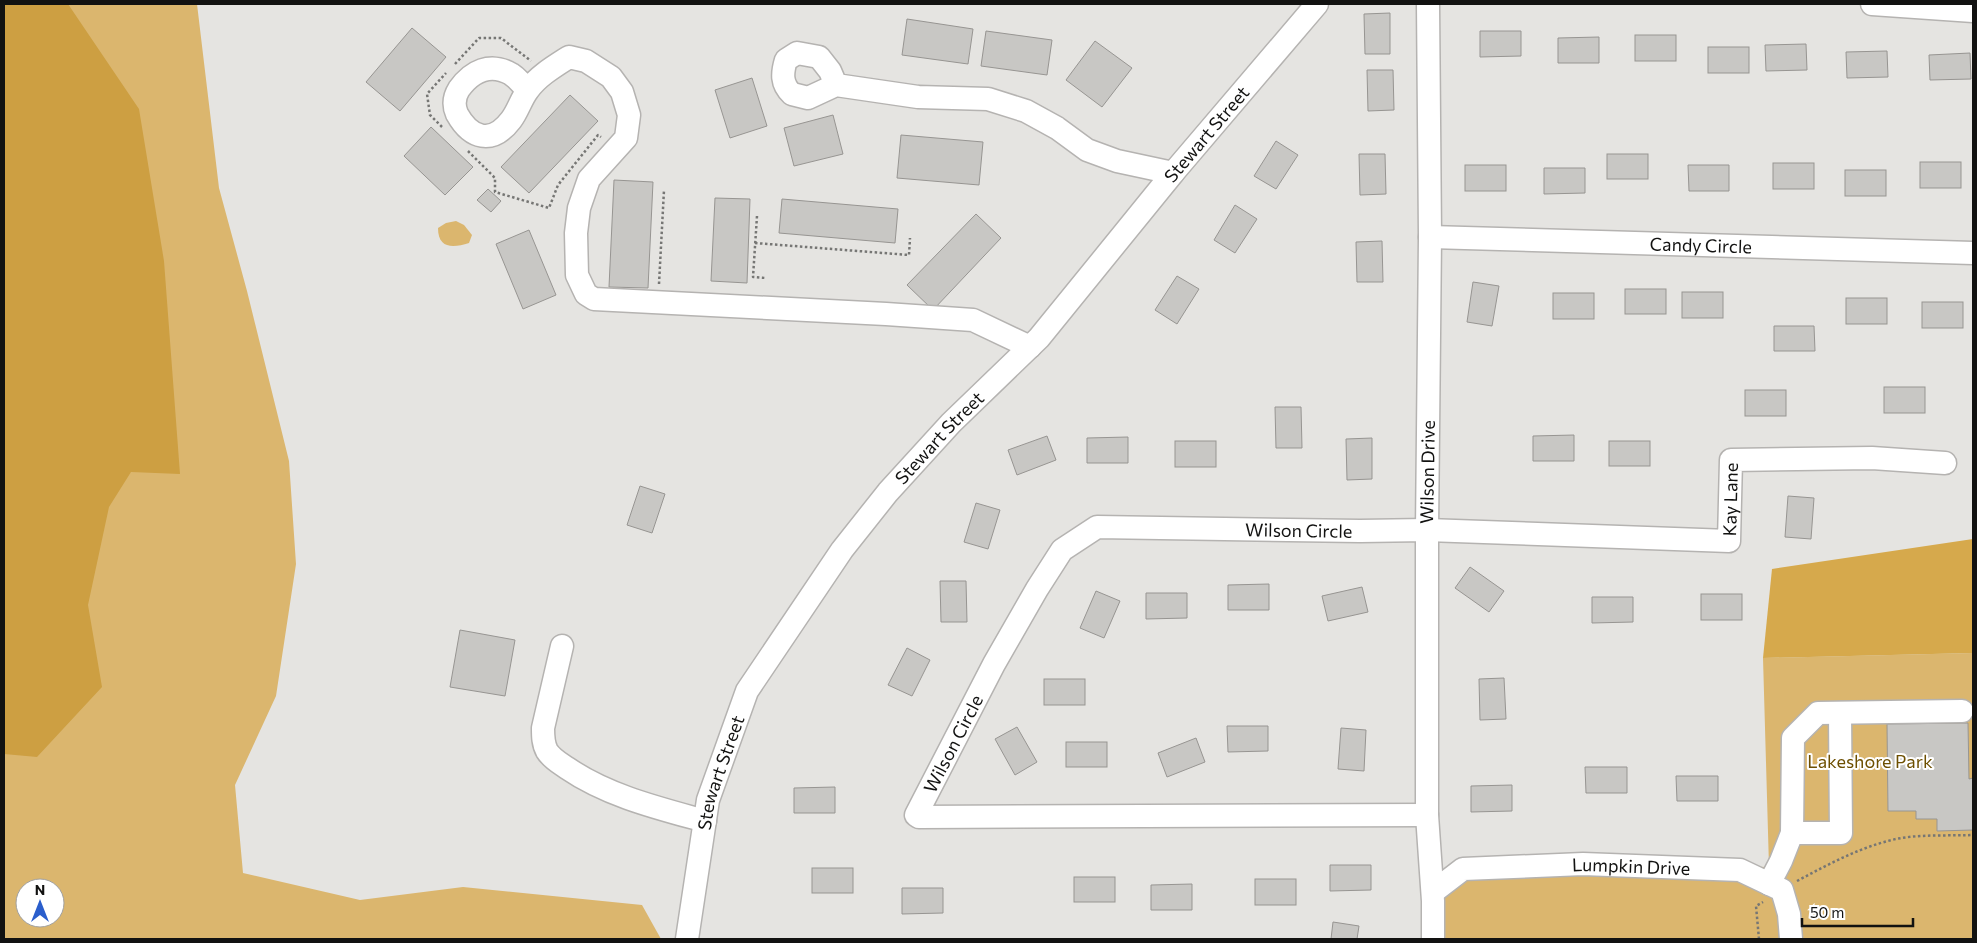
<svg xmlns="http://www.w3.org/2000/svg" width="1977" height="943" font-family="Commissioner,sans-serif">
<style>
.green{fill:#dbb66e;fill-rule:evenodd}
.forest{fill:#d6a94c}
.water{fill:#cd9f42}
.building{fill:#c8c7c4;stroke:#979592}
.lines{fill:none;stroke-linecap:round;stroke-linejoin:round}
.minor-casing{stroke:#b5b3b1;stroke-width:25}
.path{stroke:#767674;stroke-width:2.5;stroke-dasharray:2.5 2.5;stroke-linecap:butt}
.minor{stroke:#fff;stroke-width:22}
.labels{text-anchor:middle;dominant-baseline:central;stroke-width:4;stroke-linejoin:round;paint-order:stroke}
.street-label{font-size:18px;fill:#121211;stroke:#fff}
.park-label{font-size:18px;fill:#6d4f01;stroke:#fff}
</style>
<rect width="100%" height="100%" fill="#e5e4e1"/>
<g class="green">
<path d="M4 4H197L219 188 247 291 289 461 296 564 276 696 235 785 243 873 360 900 463 887 642 905 661 939H4ZM25 888H55V918H25Z"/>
<path d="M456 221 464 225 472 235 469 243C453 248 438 249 438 228L446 223Z"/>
<polygon points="1973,653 1973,939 1433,939 1433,892 1463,869 1583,864 1769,867 1763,658"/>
</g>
<polygon class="forest" points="1973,539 1973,653 1763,658 1772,569"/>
<polygon class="water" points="4,4 68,4 139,109 164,261 180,474 131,472 109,507 88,605 102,687 37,757 4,754"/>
<g class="building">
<polygon points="1390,13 1390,54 1365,54 1364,14"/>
<polygon points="907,19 973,29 968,64 902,55"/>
<polygon points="412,28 446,57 400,111 366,82"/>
<polygon points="986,31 1052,40 1047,75 981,66"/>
<polygon points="1480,31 1521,31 1521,56 1480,57"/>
<rect x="1635" y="35" width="41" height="26"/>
<polygon points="1599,37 1599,63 1558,63 1558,38"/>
<polygon points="1095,41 1132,68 1102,107 1066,80"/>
<polygon points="1806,44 1807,70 1766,71 1765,45"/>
<rect x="1708" y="47" width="41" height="26"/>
<polygon points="1887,51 1888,77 1847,78 1846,52"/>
<polygon points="1970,53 1971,79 1930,80 1929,55"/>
<polygon points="1367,70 1393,70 1394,110 1368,111"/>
<polygon points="752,78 767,126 730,138 715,90"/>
<polygon points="570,95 598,121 529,193 501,167"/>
<polygon points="833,115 843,154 794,166 784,128"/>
<polygon points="431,127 473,167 445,195 404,156"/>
<polygon points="901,135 983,142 979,185 897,178"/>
<polygon points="1276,141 1298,155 1276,189 1254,176"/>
<polygon points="1359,154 1385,154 1386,194 1360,195"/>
<rect x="1607" y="154" width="41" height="25"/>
<rect x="1920" y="162" width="41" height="26"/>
<rect x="1773" y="163" width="41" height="26"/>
<rect x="1465" y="165" width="41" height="26"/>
<polygon points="1688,165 1729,165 1729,191 1689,191"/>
<polygon points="1544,168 1585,168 1585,193 1544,194"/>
<rect x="1845" y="170" width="41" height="26"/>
<polygon points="614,180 653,182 648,288 609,287"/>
<polygon points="488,189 501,201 491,212 477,200"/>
<polygon points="715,198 750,199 747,283 711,281"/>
<polygon points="782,199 898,209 895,243 779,233"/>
<polygon points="1235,205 1257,219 1235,253 1214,240"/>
<polygon points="976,214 1001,238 933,310 907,285"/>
<polygon points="529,230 556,295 523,309 496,244"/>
<polygon points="1382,241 1383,282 1357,282 1356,242"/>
<polygon points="1177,276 1199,289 1177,324 1155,310"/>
<polygon points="1473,282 1499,286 1492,326 1467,322"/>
<rect x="1625" y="289" width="41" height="25"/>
<rect x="1682" y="292" width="41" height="26"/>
<rect x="1553" y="293" width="41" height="26"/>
<rect x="1846" y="298" width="41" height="26"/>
<rect x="1922" y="302" width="41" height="26"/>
<polygon points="1774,326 1814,326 1815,351 1774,351"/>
<rect x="1884" y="387" width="41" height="26"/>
<rect x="1745" y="390" width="41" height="26"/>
<polygon points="1275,407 1301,407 1302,448 1276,448"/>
<polygon points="1574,435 1574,461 1533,461 1533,436"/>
<polygon points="1047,436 1056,460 1017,475 1008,450"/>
<polygon points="1128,437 1128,463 1087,463 1087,438"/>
<polygon points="1372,438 1372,479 1347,480 1346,439"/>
<rect x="1175" y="441" width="41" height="26"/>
<rect x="1609" y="441" width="41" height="25"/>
<polygon points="640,486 665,494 652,533 627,525"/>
<polygon points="1788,496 1814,498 1811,539 1785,537"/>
<polygon points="976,503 1000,510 988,549 964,542"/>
<polygon points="1470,567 1504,591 1489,612 1455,588"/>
<polygon points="940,581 966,581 967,622 941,622"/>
<polygon points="1269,584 1269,610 1228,610 1228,585"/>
<polygon points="1362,587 1368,612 1328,621 1322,596"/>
<polygon points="1096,591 1120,601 1104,638 1080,628"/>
<polygon points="1146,593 1187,593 1187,618 1146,619"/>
<rect x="1701" y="594" width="41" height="26"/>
<polygon points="1592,597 1633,597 1633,622 1592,623"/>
<polygon points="460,630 515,640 505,696 450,687"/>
<polygon points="907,648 930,660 912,696 888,685"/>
<polygon points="1504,678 1506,719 1480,720 1479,679"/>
<rect x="1044" y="679" width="41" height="26"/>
<polygon points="1968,723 1969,779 1973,778 1973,830 1937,831 1937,819 1916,819 1916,811 1888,811 1887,724"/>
<polygon points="1227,726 1268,726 1268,751 1228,752"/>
<polygon points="1017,727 1037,762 1015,775 995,739"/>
<polygon points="1341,728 1366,730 1364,771 1338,769"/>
<polygon points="1196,738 1205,762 1167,777 1158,753"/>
<rect x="1066" y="742" width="41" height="25"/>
<polygon points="1585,767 1627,767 1627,793 1586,793"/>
<polygon points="1676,776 1718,776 1718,801 1677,801"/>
<polygon points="1512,785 1512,811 1471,812 1471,786"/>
<polygon points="835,787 835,813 794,813 794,788"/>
<polygon points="1330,865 1371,865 1371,890 1330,891"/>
<rect x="812" y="868" width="41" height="25"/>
<rect x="1074" y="877" width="41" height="25"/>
<rect x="1255" y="879" width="41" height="26"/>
<polygon points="1192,884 1192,910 1151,910 1151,885"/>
<polygon points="902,888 943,888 943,913 902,914"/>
<polygon points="1333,922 1359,926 1357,939 1331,939"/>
</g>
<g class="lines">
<defs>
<g id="minor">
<polyline points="1428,4 1430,237 1427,530 1427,815 1433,901 1433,939"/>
<polyline points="1872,4 1973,11"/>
<path d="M836 85 808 98 792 94C781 84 782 73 786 60L797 53 819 57 830 71 836 85 918 97 988 99 1026 111 1057 128 1087 150 1117 161 1173 173"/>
<path d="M527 91C523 85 517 78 511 74 490 62 472 71 459 89 454 97 453 105 457 114 471 139 492 145 511 120 518 111 521 99 528 90 538 76 555 66 569 57L586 61 611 77 622 92 629 115 626 138 589 179 579 208 576 233 577 275 586 294 594 299 886 314 973 320 1030 347"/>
<path id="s1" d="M1430 237 1973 253"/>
<path d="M562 646 543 728C543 736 543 744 547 751 552 759 560 763 567 768 608 796 658 808 705 821"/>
<path id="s2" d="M1427 815 919 817 916 815 994 664 1037 589 1062 550 1097 527 1360 531 1427 530 1729 541 1731 460 1872 458 1945 463"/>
<polyline points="1792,833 1841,833 1840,713"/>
<polyline points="1769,884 1781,861 1792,833 1793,738 1818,713 1962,711"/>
<path id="s3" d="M1433 892 1463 869 1583 864 1740 870 1782 890 1789 914 1791 939"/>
<path id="s4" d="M687 939 708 800 747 691 842 550 888 492 951 423 1039 338 1173 173 1317 4"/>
</g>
</defs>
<use href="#minor" class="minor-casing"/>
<g class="path">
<polyline points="455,64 479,38 501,38 531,61"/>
<polyline points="442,127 430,115 427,94 446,73"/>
<polyline points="468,151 495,178 495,192 549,208 558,185 598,135 601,137"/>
<polyline points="757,216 753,277 766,278"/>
<polyline points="755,243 909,255 910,238"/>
<polyline points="659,284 664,190"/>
<path d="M1797 881C1829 864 1860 847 1896 839 1921 834 1948 836 1973 835"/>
<polyline points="1759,939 1756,906 1763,902"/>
</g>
<use href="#minor" class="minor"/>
</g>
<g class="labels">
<g class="street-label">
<text stroke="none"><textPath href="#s4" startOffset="980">Stewart Street</textPath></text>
<text stroke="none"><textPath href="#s1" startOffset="271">Candy Circle</textPath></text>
<text stroke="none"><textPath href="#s4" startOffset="575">Stewart Street</textPath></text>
<text transform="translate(1427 472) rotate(-89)">Wilson Drive</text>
<text stroke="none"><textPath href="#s2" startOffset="1530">Kay Lane</textPath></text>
<text stroke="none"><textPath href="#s2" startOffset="1058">Wilson Circle</textPath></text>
<text stroke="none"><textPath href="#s2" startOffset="592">Wilson Circle</textPath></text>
<text stroke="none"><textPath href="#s4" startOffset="170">Stewart Street</textPath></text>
<text stroke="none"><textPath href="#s3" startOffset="206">Lumpkin Drive</textPath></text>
</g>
<g class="park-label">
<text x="1870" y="761">Lakeshore Park</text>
</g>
</g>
<rect width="1977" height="943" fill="none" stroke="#121211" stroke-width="10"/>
<g transform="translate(40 903)"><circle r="24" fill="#ffffff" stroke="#a0a0a0"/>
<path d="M0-4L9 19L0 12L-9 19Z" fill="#2a5ecc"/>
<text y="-8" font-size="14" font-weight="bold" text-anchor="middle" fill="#121211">N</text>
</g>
<path d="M1802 918v8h111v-8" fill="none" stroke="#121211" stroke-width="2.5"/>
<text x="1810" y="918" font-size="15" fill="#121211" stroke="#ffffff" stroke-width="4" paint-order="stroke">50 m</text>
</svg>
